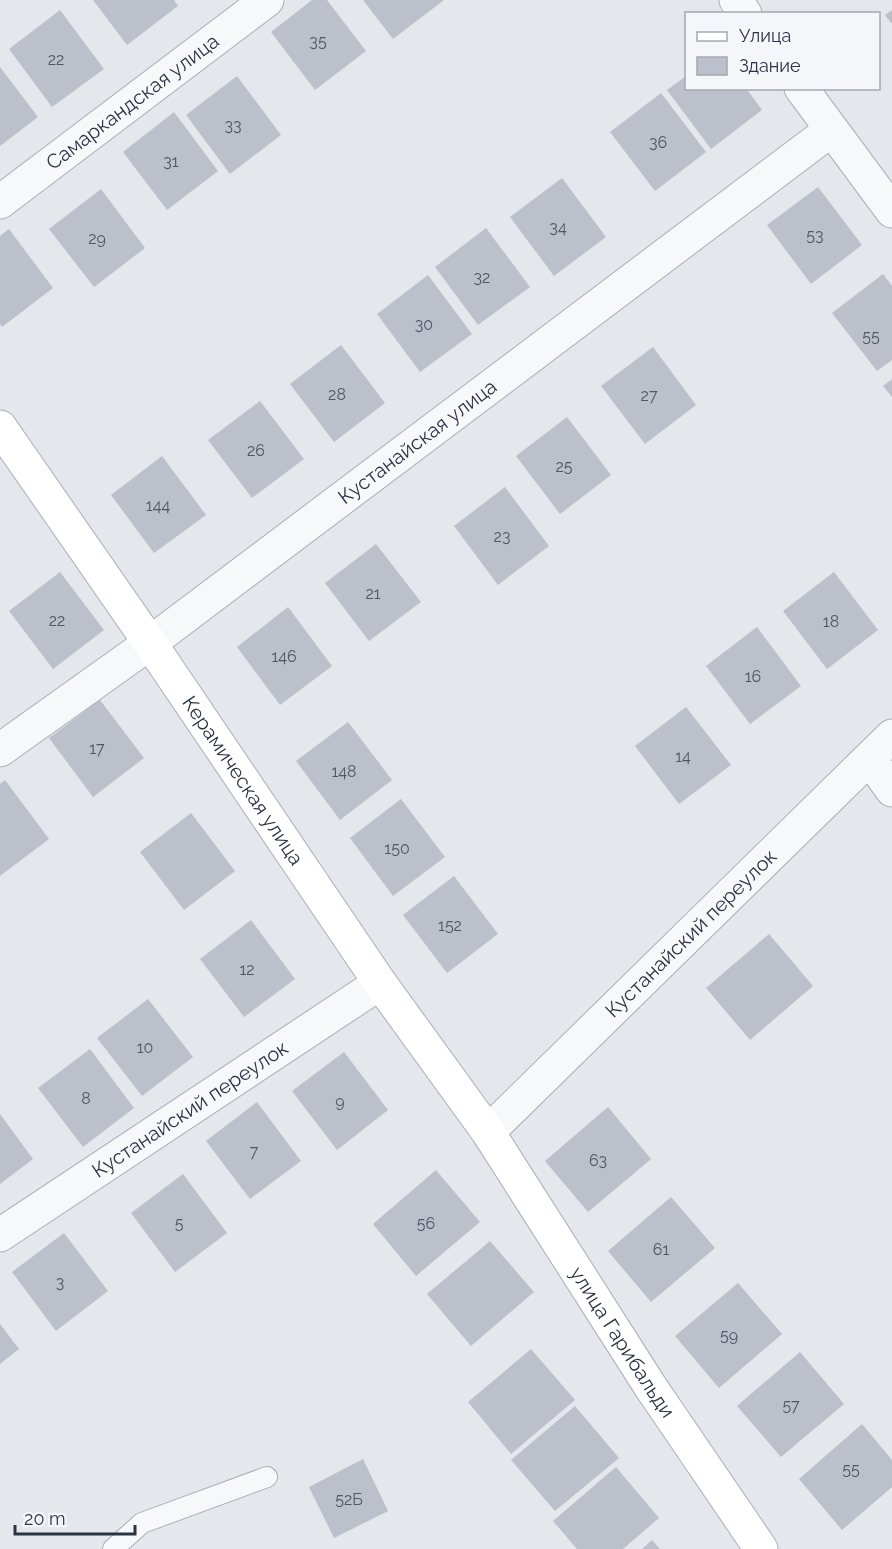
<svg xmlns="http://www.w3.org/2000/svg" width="892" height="1549" font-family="Raleway,sans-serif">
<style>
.building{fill:#bbc0ca}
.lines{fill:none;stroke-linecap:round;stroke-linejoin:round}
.lane-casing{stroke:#a9aeb7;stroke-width:22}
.street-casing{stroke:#a9aeb7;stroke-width:35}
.secondary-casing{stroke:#a9aeb7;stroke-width:35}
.lane{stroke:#f7f8fa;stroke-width:20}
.street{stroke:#f7f8fa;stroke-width:33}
.secondary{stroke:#fff;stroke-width:33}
.labels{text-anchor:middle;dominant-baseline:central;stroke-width:4.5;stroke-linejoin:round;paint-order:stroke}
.number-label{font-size:16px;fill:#4f5766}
.street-label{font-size:20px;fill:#2b3445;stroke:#f4f6f9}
</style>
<rect width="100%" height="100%" fill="#e4e7ec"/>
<g class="building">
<polygon points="93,0 174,0 178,6 127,45"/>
<polygon points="312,0 327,0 366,51 315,90 271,32"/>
<polygon points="363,0 444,0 393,39"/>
<polygon points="60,10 104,69 52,107 9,49"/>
<polygon points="892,10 892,24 885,15"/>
<polygon points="0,67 38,117 0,146"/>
<polygon points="237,76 281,135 230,174 186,115"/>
<polygon points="686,76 686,88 746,88 762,110 711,149 667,90"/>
<polygon points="661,93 706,152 655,191 610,132"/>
<polygon points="174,112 218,171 167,210 123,152"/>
<polygon points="562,178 606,237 554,276 510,217"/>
<polygon points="818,187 862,245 811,284 767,225"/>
<polygon points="101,189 145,248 94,287 49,229"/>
<polygon points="486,228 530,287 478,325 435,267"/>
<polygon points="9,229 53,288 2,327 0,324 0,236"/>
<polygon points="883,274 892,286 892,360 877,371 832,313"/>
<polygon points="428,275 472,334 420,372 377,314"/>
<polygon points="341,345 385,403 334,442 290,384"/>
<polygon points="653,347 696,405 645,444 601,386"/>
<polygon points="892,379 892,397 883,386"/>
<polygon points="260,401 304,459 252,498 208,440"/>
<polygon points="567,417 611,475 560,514 516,456"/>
<polygon points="162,456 206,515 154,553 111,495"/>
<polygon points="505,487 549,546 498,585 454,526"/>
<polygon points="376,544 421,602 369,641 325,583"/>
<polygon points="60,572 104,630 53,669 9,611"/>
<polygon points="834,572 878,630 827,669 783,611"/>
<polygon points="288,607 332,666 280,705 237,647"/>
<polygon points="757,627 801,686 750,724 706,666"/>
<polygon points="100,700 144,758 93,797 49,738"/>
<polygon points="686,707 731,765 679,804 635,746"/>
<polygon points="348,722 392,780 340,820 296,761"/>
<polygon points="5,780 49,839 0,876 0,784"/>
<polygon points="401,799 445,857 393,896 350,838"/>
<polygon points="191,813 235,871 184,910 140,852"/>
<polygon points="454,876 498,934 447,973 403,915"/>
<polygon points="251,920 295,979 244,1017 200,959"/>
<polygon points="769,934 813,986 750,1040 706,988"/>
<polygon points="148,999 193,1057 142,1096 97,1038"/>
<polygon points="90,1049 134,1108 83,1147 38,1088"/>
<polygon points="344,1052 388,1110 337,1150 292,1091"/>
<polygon points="257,1102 301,1161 250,1199 206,1141"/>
<polygon points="608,1107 651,1159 588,1212 545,1161"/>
<polygon points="0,1114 33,1159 0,1184"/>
<polygon points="436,1170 480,1222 416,1276 373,1224"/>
<polygon points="183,1174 227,1233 175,1272 131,1213"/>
<polygon points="671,1197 715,1248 651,1302 608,1251"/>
<polygon points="64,1233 108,1291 56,1331 12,1272"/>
<polygon points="490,1241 534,1292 471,1346 427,1294"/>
<polygon points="738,1283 782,1334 719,1388 675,1336"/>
<polygon points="0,1324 19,1349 0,1364"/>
<polygon points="531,1349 575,1400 511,1454 468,1402"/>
<polygon points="800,1352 844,1404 781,1457 737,1406"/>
<polygon points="575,1406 619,1458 555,1511 511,1460"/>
<polygon points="862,1424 892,1460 892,1487 842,1530 799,1479"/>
<polygon points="363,1459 388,1511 334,1538 309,1487"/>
<polygon points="616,1467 659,1518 623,1549 577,1549 553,1521"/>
<polygon points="652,1540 660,1549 642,1549"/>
</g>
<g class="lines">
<defs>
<polyline id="lane" points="113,1549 142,1523 267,1477"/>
<g id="street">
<polyline points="736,0 745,14"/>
<polyline points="801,88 892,211"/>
<path id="s1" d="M0 202 267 0"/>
<path id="s2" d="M0 750 150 643 831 130"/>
<polyline points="870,759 892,790"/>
<path id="s3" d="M488 1132 892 736"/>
<path id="s4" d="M0 1235 380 983"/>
</g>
<g id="secondary">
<path id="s5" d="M0 427 150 643 380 983 488 1132 650 1386 761 1549"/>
</g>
</defs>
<use href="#lane" class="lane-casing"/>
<use href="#street" class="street-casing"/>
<use href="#secondary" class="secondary-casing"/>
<use href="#lane" class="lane"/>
<use href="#street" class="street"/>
<use href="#secondary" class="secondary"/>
</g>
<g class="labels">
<g class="number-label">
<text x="318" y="41">35</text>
<text x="56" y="59">22</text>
<text x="233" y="125">33</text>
<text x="658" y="142">36</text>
<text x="171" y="161">31</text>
<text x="558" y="227">34</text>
<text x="815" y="235">53</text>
<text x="97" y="238">29</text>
<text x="482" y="277">32</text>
<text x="424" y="324">30</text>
<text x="871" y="336">55</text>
<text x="337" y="394">28</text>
<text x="649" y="395">27</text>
<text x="256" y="450">26</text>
<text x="564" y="466">25</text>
<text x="158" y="505">144</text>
<text x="502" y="536">23</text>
<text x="373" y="593">21</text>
<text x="57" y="620">22</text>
<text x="831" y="621">18</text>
<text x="284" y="656">146</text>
<text x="753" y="676">16</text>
<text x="97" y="748">17</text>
<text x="683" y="756">14</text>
<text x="344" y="771">148</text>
<text x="397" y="848">150</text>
<text x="450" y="925">152</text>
<text x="247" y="969">12</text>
<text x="145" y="1047">10</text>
<text x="86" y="1098">8</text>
<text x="340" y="1101">9</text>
<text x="254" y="1151">7</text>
<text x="598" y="1160">63</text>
<text x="179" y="1223">5</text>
<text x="426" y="1223">56</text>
<text x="661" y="1249">61</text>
<text x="60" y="1282">3</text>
<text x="729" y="1335">59</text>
<text x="791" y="1405">57</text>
<text x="851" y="1469">55</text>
<text x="349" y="1499">52Б</text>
</g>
<g class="street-label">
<text stroke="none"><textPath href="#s1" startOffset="166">Самаркандская улица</textPath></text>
<text stroke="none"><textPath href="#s2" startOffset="519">Кустанайская улица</textPath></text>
<text stroke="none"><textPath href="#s5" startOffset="429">Керамическая улица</textPath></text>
<text stroke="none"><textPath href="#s3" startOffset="284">Кустанайский переулок</textPath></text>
<text stroke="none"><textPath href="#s4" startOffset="228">Кустанайский переулок</textPath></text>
<text stroke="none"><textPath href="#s5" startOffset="1107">улица Гарибальди</textPath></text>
</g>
</g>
<rect x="685" y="12" width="195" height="78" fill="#f4f6f9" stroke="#a4a8b1" stroke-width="1.5"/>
<rect x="697" y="32" width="30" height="9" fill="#ffffff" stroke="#a4a8b1" stroke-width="1.5"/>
<text x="739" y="42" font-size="18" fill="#2b3445">Улица</text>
<rect x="697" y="57" width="30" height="18" fill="#bbc0ca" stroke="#a4a8b1" stroke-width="1.5"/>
<text x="739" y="72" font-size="18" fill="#2b3445">Здание</text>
<path d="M15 1525v9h120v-9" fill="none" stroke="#2b3445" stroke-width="3"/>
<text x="24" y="1525" font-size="18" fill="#2b3445" stroke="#f4f6f9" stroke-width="4.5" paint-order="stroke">20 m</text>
</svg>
